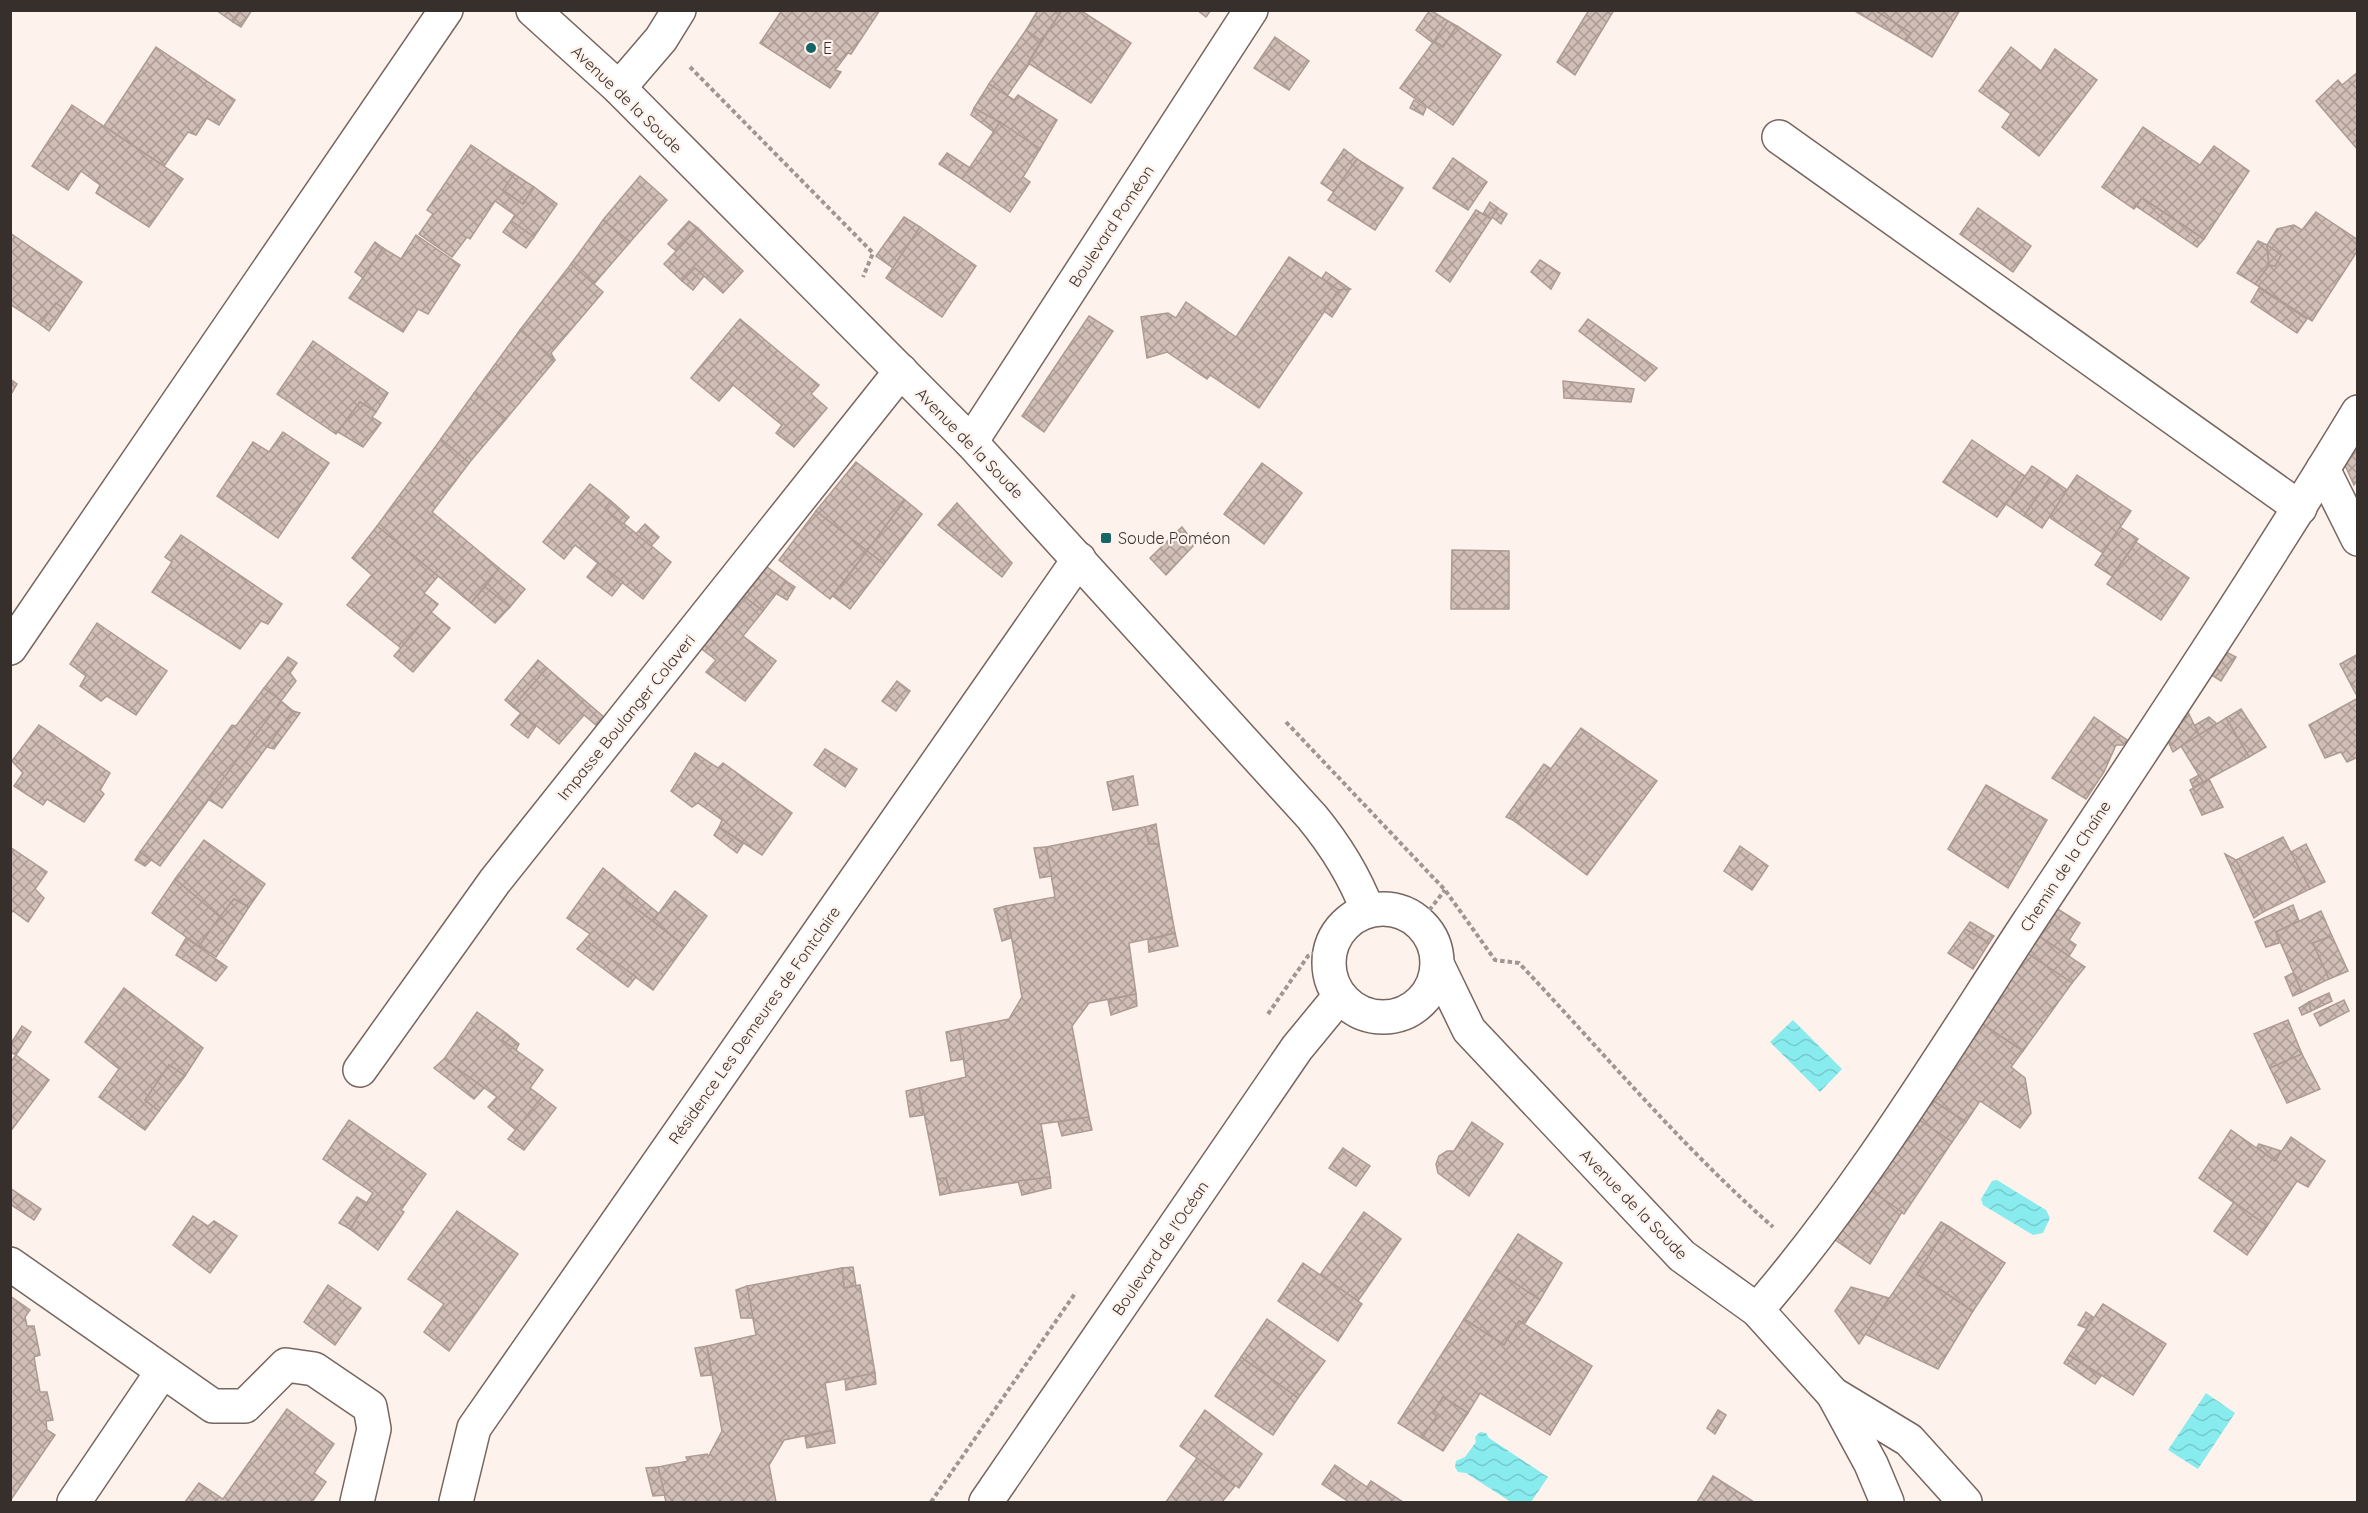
<svg xmlns="http://www.w3.org/2000/svg" width="2368" height="1513" font-family="Quicksand,sans-serif">
<style>
.water{fill:url(#water-waves)}
.building{fill:url(#building-cross-hatch);stroke:#ad9b93;stroke-width:1.5}
.lines{fill:none;stroke-linecap:round;stroke-linejoin:round}
.minor-casing{stroke:#77665f;stroke-width:36}
.path{stroke:#a09692;stroke-width:4;stroke-dasharray:4.5 3;stroke-linecap:butt}
.minor{stroke:#fff;stroke-width:33}
.poi-dot{fill:#156466;stroke:#fef2ed;stroke-width:2}
.labels{text-anchor:middle;dominant-baseline:central;stroke-width:4.5;stroke-linejoin:round;paint-order:stroke}
.poi-label{font-size:16px;fill:#372f2c;stroke:#fef2ed;text-anchor:start}
.street-label{font-size:16px;fill:#372f2c;stroke:#fef2ed}
</style>
<defs>
<pattern id="water-waves" width="16" height="10" patternUnits="userSpaceOnUse" patternTransform="scale(1.5)"><rect width="16" height="10" fill="#88ebed"/><path d="M0 5q4-4 8 0t8 0" fill="none" stroke="#76cacb"/></pattern>
<pattern id="building-cross-hatch" width="8" height="8" patternUnits="userSpaceOnUse" patternTransform="scale(1.5)"><rect width="8" height="8" fill="#d1beb6"/><path d="M0 0l8 8M0 8l8-8" fill="none" stroke="#aa9b94"/></pattern>
</defs>
<rect width="100%" height="100%" fill="#fef2ed"/>
<g class="water">
<polygon points="1793,1020 1842,1069 1820,1092 1770,1042"/>
<polygon points="1997,1180 2046,1210 2050,1218 2043,1233 2033,1235 1983,1205 1981,1199 1992,1181"/>
<polygon points="2206,1393 2235,1413 2198,1469 2168,1450"/>
<polygon points="1480,1432 1486,1433 1489,1438 1548,1477 1531,1502 1511,1502 1466,1473 1458,1472 1455,1467 1456,1461 1465,1457 1476,1442 1475,1437"/>
</g>
<g class="building">
<polygon points="216,10 241,10 233,22"/>
<polygon points="241,10 252,10 241,27 233,22"/>
<polygon points="782,10 880,10 851,54 848,53 835,70 841,72 830,88 760,43"/>
<polygon points="1038,10 1062,10 1041,41 1026,30"/>
<polygon points="1062,10 1080,10 1131,43 1091,103 1028,63"/>
<polygon points="1197,10 1211,10 1206,17"/>
<polygon points="1430,10 1448,21 1433,43 1416,30"/>
<polygon points="1589,10 1614,10 1575,75 1557,62"/>
<polygon points="1853,10 1875,10 1911,33 1906,41"/>
<polygon points="1875,10 1960,10 1932,57 1906,41 1911,33"/>
<polygon points="1448,21 1457,26 1443,47 1434,41"/>
<polygon points="1457,26 1501,55 1453,125 1400,88 1434,41 1443,47"/>
<polygon points="1026,30 1041,41 1028,63 1029,64 1007,96 989,84"/>
<polygon points="1275,37 1309,61 1289,90 1254,68"/>
<polygon points="156,47 235,100 219,125 207,118 196,135 188,132 164,166 104,126"/>
<polygon points="2011,47 2041,71 2055,49 2097,80 2039,156 2002,127 2011,114 1979,91"/>
<polygon points="2358,72 2358,150 2316,101 2338,80 2342,85"/>
<polygon points="989,84 1014,100 1018,95 1057,120 1040,149 974,108"/>
<polygon points="1414,100 1426,108 1423,115 1410,108"/>
<polygon points="72,105 183,179 149,227 96,193 100,185 81,171 68,190 32,166"/>
<polygon points="974,108 1000,122 994,132 971,115"/>
<polygon points="1000,122 1040,149 1023,177 1030,182 1010,212 962,179"/>
<polygon points="2143,127 2200,165 2214,146 2249,171 2204,239 2142,198 2134,209 2102,187"/>
<polygon points="471,145 514,174 503,190 523,204 534,187 557,204 534,237 511,221 515,215 495,201 470,239 467,237 452,257 419,234 433,214 427,210"/>
<polygon points="1344,149 1357,159 1334,192 1321,183"/>
<polygon points="947,153 970,168 962,179 939,164"/>
<polygon points="1453,158 1487,182 1468,210 1433,188"/>
<polygon points="1357,159 1403,188 1375,230 1328,200"/>
<polygon points="514,174 534,187 523,204 503,190"/>
<polygon points="640,176 667,200 630,242 603,220"/>
<polygon points="2142,198 2204,239 2197,247 2136,206"/>
<polygon points="1490,202 1498,208 1491,219 1483,214"/>
<polygon points="1498,208 1507,214 1501,224 1492,217"/>
<polygon points="1978,208 2031,246 2013,272 1960,234"/>
<polygon points="1476,210 1491,219 1450,282 1436,271"/>
<polygon points="2316,212 2358,240 2358,250 2312,321 2255,284 2269,265 2275,266 2281,255 2267,245 2277,229 2294,225 2302,230"/>
<polygon points="904,217 920,227 893,268 876,256"/>
<polygon points="603,220 630,242 594,284 571,264"/>
<polygon points="511,221 534,237 526,248 503,232"/>
<polygon points="689,221 698,228 676,251 668,244"/>
<polygon points="920,227 976,266 942,317 886,278"/>
<polygon points="698,228 743,271 723,293 695,268 682,281 664,264"/>
<polygon points="10,233 82,282 64,309 56,303 40,324 10,304"/>
<polygon points="416,235 460,265 428,314 418,309 403,332 349,298 383,248 401,259"/>
<polygon points="2258,241 2267,245 2269,265 2255,284 2237,273"/>
<polygon points="375,242 383,248 363,278 355,272"/>
<polygon points="2267,245 2281,255 2275,266 2269,265"/>
<polygon points="1289,257 1339,290 1259,408 1210,375 1207,379 1167,352 1147,358 1141,317 1168,313 1176,318 1186,302 1236,337"/>
<polygon points="1540,260 1560,273 1551,289 1531,272"/>
<polygon points="571,264 603,292 551,353 555,360 520,330"/>
<polygon points="695,268 704,276 693,290 682,281"/>
<polygon points="1326,272 1350,289 1339,290 1322,278"/>
<polygon points="2259,288 2307,319 2297,333 2251,302"/>
<polygon points="1350,289 1332,317 1324,311 1339,290"/>
<polygon points="56,303 64,309 49,331 40,324"/>
<polygon points="1089,316 1113,331 1044,432 1022,416"/>
<polygon points="740,319 819,385 811,394 827,408 794,447 776,433 782,425 733,385 719,401 691,378"/>
<polygon points="1588,319 1657,368 1645,381 1579,331"/>
<polygon points="520,330 555,360 506,419 474,393"/>
<polygon points="313,341 388,393 376,412 360,402 336,434 277,394"/>
<polygon points="10,379 17,384 10,396"/>
<polygon points="1563,381 1634,389 1631,402 1564,398"/>
<polygon points="474,393 506,419 469,463 441,439"/>
<polygon points="360,402 376,412 372,417 381,423 363,447 338,432"/>
<polygon points="283,432 329,463 278,538 217,496 253,442 269,452"/>
<polygon points="441,439 469,463 432,512 499,568 471,603 377,526"/>
<polygon points="1972,440 2025,476 1997,517 1943,482"/>
<polygon points="2358,441 2358,479 2354,485 2344,463"/>
<polygon points="856,462 905,500 867,551 816,511"/>
<polygon points="1262,463 1302,493 1264,544 1224,514"/>
<polygon points="2032,466 2050,478 2024,516 2006,504"/>
<polygon points="2077,475 2131,511 2103,553 2049,517"/>
<polygon points="2050,478 2067,490 2042,528 2024,516"/>
<polygon points="590,484 611,501 605,508 671,562 643,599 575,545 564,559 543,542"/>
<polygon points="905,500 922,514 884,564 867,551"/>
<polygon points="611,501 629,517 623,524 605,508"/>
<polygon points="957,503 1012,563 1002,577 938,525"/>
<polygon points="816,511 867,551 830,599 779,560"/>
<polygon points="645,524 659,537 651,546 636,534"/>
<polygon points="377,526 438,576 424,593 438,604 401,648 347,605 372,575 352,558"/>
<polygon points="1182,527 1195,544 1166,575 1150,558"/>
<polygon points="2120,527 2138,539 2112,576 2095,565"/>
<polygon points="181,535 282,604 268,624 261,621 240,649 152,592 172,562 165,557"/>
<polygon points="2136,542 2189,578 2161,620 2107,584"/>
<polygon points="1452,550 1509,551 1509,609 1451,609"/>
<polygon points="867,551 884,564 850,609 833,596"/>
<polygon points="756,559 786,581 763,611 734,589"/>
<polygon points="598,563 623,582 612,596 587,577"/>
<polygon points="499,568 525,589 510,607 485,587"/>
<polygon points="786,581 795,587 787,600 777,594"/>
<polygon points="485,587 510,607 495,623 471,603"/>
<polygon points="734,589 763,611 743,636 776,661 745,701 706,672 716,660 694,643"/>
<polygon points="431,612 450,628 413,672 394,656"/>
<polygon points="97,623 167,671 136,715 107,696 101,701 80,686 86,676 70,664"/>
<polygon points="2226,652 2236,657 2221,681 2210,674"/>
<polygon points="2358,654 2358,698 2340,664"/>
<polygon points="288,657 297,663 290,673 296,681 281,701 264,688"/>
<polygon points="538,660 547,668 513,707 505,700"/>
<polygon points="547,668 604,717 597,726 584,715 559,744 513,707"/>
<polygon points="897,681 910,691 896,711 882,701"/>
<polygon points="264,688 281,701 160,866 140,852 232,725 236,726"/>
<polygon points="2358,698 2358,757 2347,762 2341,752 2325,758 2309,725"/>
<polygon points="281,701 293,711 222,808 208,799"/>
<polygon points="2241,709 2266,747 2249,757 2226,718"/>
<polygon points="2187,710 2199,735 2173,752 2167,739"/>
<polygon points="293,711 300,713 274,749 267,747"/>
<polygon points="521,713 536,726 528,738 511,725"/>
<polygon points="2094,717 2127,740 2123,745 2116,745 2104,772 2086,799 2052,778"/>
<polygon points="2209,717 2217,724 2199,735 2195,725"/>
<polygon points="2226,718 2249,757 2203,782 2181,746"/>
<polygon points="39,725 110,773 100,790 104,794 84,822 47,799 43,805 14,786 23,773 12,761"/>
<polygon points="1581,728 1657,781 1587,875 1513,820"/>
<polygon points="825,749 857,769 845,787 814,765"/>
<polygon points="695,753 718,768 723,763 792,813 762,855 719,827 722,820 698,803 692,807 671,791"/>
<polygon points="1544,764 1551,769 1513,820 1506,817"/>
<polygon points="2199,775 2203,782 2193,787 2190,780"/>
<polygon points="1133,776 1138,805 1113,810 1107,782"/>
<polygon points="2209,779 2223,807 2202,815 2190,790"/>
<polygon points="1986,785 2047,820 2008,888 1948,849"/>
<polygon points="1156,824 1159,844 1149,844 1145,827"/>
<polygon points="719,827 743,844 737,853 714,835"/>
<polygon points="1145,827 1149,844 1159,844 1175,933 1129,943 1136,994 1089,1003 1072,1026 1089,1117 1041,1124 1050,1177 950,1193 946,1178 937,1179 919,1088 966,1077 959,1029 1009,1019 1022,997 1006,906 1055,897 1046,847"/>
<polygon points="2283,837 2310,889 2263,912 2236,860"/>
<polygon points="204,840 265,884 249,907 234,899 220,917 175,879"/>
<polygon points="2306,844 2325,882 2310,889 2291,852"/>
<polygon points="1740,846 1768,866 1752,890 1724,871"/>
<polygon points="10,847 47,872 35,889 44,898 28,922 13,911 10,914"/>
<polygon points="1046,847 1052,876 1040,878 1034,848"/>
<polygon points="140,852 151,860 145,866 135,860"/>
<polygon points="2225,854 2236,860 2263,912 2254,918"/>
<polygon points="603,868 625,886 619,895 685,946 653,990 585,940 590,934 567,918"/>
<polygon points="175,879 220,917 199,946 152,913"/>
<polygon points="625,886 658,913 653,921 619,895"/>
<polygon points="675,891 707,916 685,946 653,921"/>
<polygon points="234,899 249,907 234,930 220,917"/>
<polygon points="2293,905 2299,921 2276,932 2279,943 2266,947 2255,922"/>
<polygon points="1006,906 1011,938 1002,941 994,909"/>
<polygon points="2056,908 2080,923 2069,940 2076,945 2069,956 2037,935"/>
<polygon points="2321,911 2332,936 2313,943 2329,979 2302,992 2276,932"/>
<polygon points="220,917 234,930 216,957 199,946"/>
<polygon points="1970,922 1994,936 1989,943 1965,929"/>
<polygon points="1965,929 1989,943 1973,969 1948,953"/>
<polygon points="1175,933 1178,946 1149,952 1148,940"/>
<polygon points="2037,935 2085,967 2072,983 2027,953"/>
<polygon points="2332,936 2348,971 2329,979 2313,943"/>
<polygon points="186,938 227,967 216,981 176,955"/>
<polygon points="585,940 636,977 628,987 577,949"/>
<polygon points="2027,953 2072,983 2023,1051 1979,1022"/>
<polygon points="2293,973 2302,992 2293,996 2285,977"/>
<polygon points="124,988 203,1048 185,1076 169,1065 145,1100 159,1111 145,1130 99,1097 119,1069 85,1042"/>
<polygon points="2329,993 2332,1001 2311,1011 2309,1002"/>
<polygon points="1136,994 1137,1006 1111,1015 1108,1000"/>
<polygon points="2344,1000 2349,1011 2320,1026 2314,1014"/>
<polygon points="2309,1002 2311,1011 2302,1015 2299,1008"/>
<polygon points="477,1012 507,1034 502,1040 543,1070 530,1088 542,1097 516,1130 488,1107 497,1097 444,1059"/>
<polygon points="2288,1020 2302,1054 2270,1068 2254,1034"/>
<polygon points="1979,1022 2023,1051 2011,1067 2025,1078 2031,1113 2020,1128 1980,1101 1966,1122 1929,1098"/>
<polygon points="22,1026 31,1032 16,1055 10,1052 10,1045"/>
<polygon points="959,1029 964,1059 951,1061 946,1032"/>
<polygon points="507,1034 519,1044 516,1050 502,1040"/>
<polygon points="2302,1054 2320,1089 2287,1103 2270,1068"/>
<polygon points="16,1055 49,1080 10,1132 10,1063"/>
<polygon points="444,1059 484,1088 474,1099 434,1068"/>
<polygon points="169,1065 185,1076 159,1111 145,1100"/>
<polygon points="919,1088 923,1115 910,1117 906,1091"/>
<polygon points="542,1097 556,1108 524,1150 508,1139"/>
<polygon points="1929,1098 1966,1122 1952,1142 1915,1117"/>
<polygon points="1089,1117 1092,1130 1062,1136 1058,1122"/>
<polygon points="1915,1117 1952,1142 1904,1214 1867,1188"/>
<polygon points="349,1120 426,1174 401,1210 404,1212 378,1250 350,1229 373,1193 323,1159"/>
<polygon points="1472,1122 1503,1144 1469,1196 1438,1173 1436,1164 1439,1156 1447,1151 1454,1151"/>
<polygon points="2231,1130 2275,1161 2291,1137 2325,1161 2308,1187 2297,1181 2267,1226 2199,1178"/>
<polygon points="2259,1144 2281,1151 2275,1161 2257,1147"/>
<polygon points="1343,1148 1370,1166 1356,1186 1329,1168"/>
<polygon points="1050,1177 1051,1188 1022,1195 1018,1181"/>
<polygon points="946,1178 950,1193 940,1195 937,1179"/>
<polygon points="10,1188 41,1209 34,1220 10,1204"/>
<polygon points="1867,1188 1902,1212 1870,1264 1834,1239"/>
<polygon points="357,1197 367,1203 350,1229 339,1223"/>
<polygon points="2234,1202 2267,1226 2247,1255 2214,1231"/>
<polygon points="457,1211 518,1254 449,1351 424,1332 444,1304 408,1279"/>
<polygon points="1364,1212 1401,1239 1358,1301 1320,1275"/>
<polygon points="193,1216 208,1226 214,1221 237,1236 210,1273 173,1245"/>
<polygon points="1941,1222 1948,1226 1917,1274 1973,1311 1938,1369 1865,1334"/>
<polygon points="1948,1226 2005,1263 1973,1311 1917,1274"/>
<polygon points="1518,1234 1562,1263 1540,1300 1495,1270"/>
<polygon points="1303,1263 1362,1304 1338,1341 1278,1301"/>
<polygon points="853,1267 856,1286 844,1288 842,1268"/>
<polygon points="842,1268 844,1288 860,1285 875,1373 825,1383 833,1430 784,1440 769,1465 776,1502 666,1502 658,1467 688,1461 686,1457 707,1454 708,1457 722,1431 707,1346 756,1335 747,1286"/>
<polygon points="1495,1270 1540,1300 1525,1323 1519,1321 1504,1345 1464,1319"/>
<polygon points="328,1285 361,1308 335,1345 304,1322"/>
<polygon points="747,1286 753,1318 741,1318 736,1290"/>
<polygon points="1851,1287 1889,1298 1859,1344 1835,1311"/>
<polygon points="10,1296 30,1310 25,1317 27,1326 34,1326 40,1355 34,1357 40,1392 47,1392 53,1420 46,1421 47,1430 55,1435 10,1501"/>
<polygon points="2103,1304 2166,1344 2133,1395 2069,1355"/>
<polygon points="2086,1312 2093,1317 2086,1328 2078,1325"/>
<polygon points="1267,1319 1325,1361 1298,1398 1241,1357"/>
<polygon points="1464,1319 1504,1345 1519,1321 1592,1366 1550,1435 1480,1393 1468,1413 1443,1397 1433,1413 1437,1416 1422,1438 1398,1423"/>
<polygon points="707,1346 711,1375 701,1376 695,1348"/>
<polygon points="2069,1355 2101,1376 2095,1384 2064,1363"/>
<polygon points="1241,1357 1298,1398 1273,1435 1215,1396"/>
<polygon points="875,1373 876,1384 846,1390 845,1379"/>
<polygon points="1443,1397 1468,1413 1443,1451 1422,1438 1437,1416 1433,1413"/>
<polygon points="287,1409 334,1444 314,1473 326,1482 312,1502 185,1502 199,1483 223,1499"/>
<polygon points="1205,1410 1262,1454 1239,1488 1180,1446"/>
<polygon points="1718,1410 1726,1415 1715,1434 1707,1428"/>
<polygon points="833,1430 835,1443 807,1448 805,1437"/>
<polygon points="1197,1458 1235,1486 1222,1502 1166,1502"/>
<polygon points="1335,1465 1367,1487 1371,1481 1403,1502 1349,1502 1322,1484"/>
<polygon points="658,1467 665,1495 653,1496 646,1468"/>
<polygon points="1713,1476 1754,1502 1697,1502"/>
</g>
<g class="lines">
<defs>
<g id="minor">
<path d="M533 10 619 88 971 442 1312 817C1335 845 1354 875 1367 909"/>
<polyline points="619,88 661,39 679,10"/>
<polyline points="1779,137 2300,508"/>
<polyline points="971,442 1251,10"/>
<polyline points="2323,469 2358,539"/>
<polyline points="10,648 446,10"/>
<circle cx="1383" cy="963" r="54"/>
<polyline points="1438,966 1469,1030 1682,1256 1757,1310 1833,1394 1871,1464 1887,1502"/>
<polyline points="360,1070 495,881 901,371"/>
<polyline points="10,1264 213,1406 245,1406 286,1365 314,1369 370,1407 374,1429 357,1502"/>
<path d="M1757 1310C1860 1191 1942 1054 2028 923 2140 754 2253 585 2358 412"/>
<polyline points="1833,1394 1909,1440 1965,1502"/>
<polyline points="74,1502 162,1372"/>
<polyline points="456,1502 474,1428 1079,559"/>
<polyline points="986,1502 1297,1048 1339,997"/>
</g>
</defs>
<use href="#minor" class="minor-casing"/>
<g class="path">
<polyline points="690,67 873,253 863,277"/>
<path d="M1286 722 1445 890 1495 960 1519 963C1603 1052 1681 1146 1773 1227"/>
<polyline points="1420,922 1445,890"/>
<polyline points="1268,1014 1308,956 1330,946"/>
<polyline points="931,1502 1076,1292"/>
</g>
<use href="#minor" class="minor"/>
</g>
<g class="poi-dot">
<circle cx="811" cy="48" r="6"/>
<rect x="1100" y="532" width="12" height="12" rx="3"/>
</g>
<g class="labels">
<g class="poi-label">
<text x="823" y="48">E</text>
<text x="1118" y="538">Soude Poméon</text>
</g>
<g class="street-label">
<text transform="translate(627 99) rotate(44)">Avenue de la Soude</text>
<text transform="translate(1111 226) rotate(-57)">Boulevard Poméon</text>
<text transform="translate(970 443) rotate(46)">Avenue de la Soude</text>
<text transform="translate(626 717) rotate(-51)">Impasse Boulanger Colaveri</text>
<text transform="translate(2065 866) rotate(-57)">Chemin de la Chaîne</text>
<text transform="translate(754 1025) rotate(-55)">Résidence Les Demeures de Fontclaire</text>
<text transform="translate(1634 1204) rotate(46)">Avenue de la Soude</text>
<text transform="translate(1160 1248) rotate(-56)">Boulevard de l'Océan</text>
</g>
</g>
<rect width="2368" height="1513" fill="none" stroke="#372f2c" stroke-width="24"/>
</svg>
